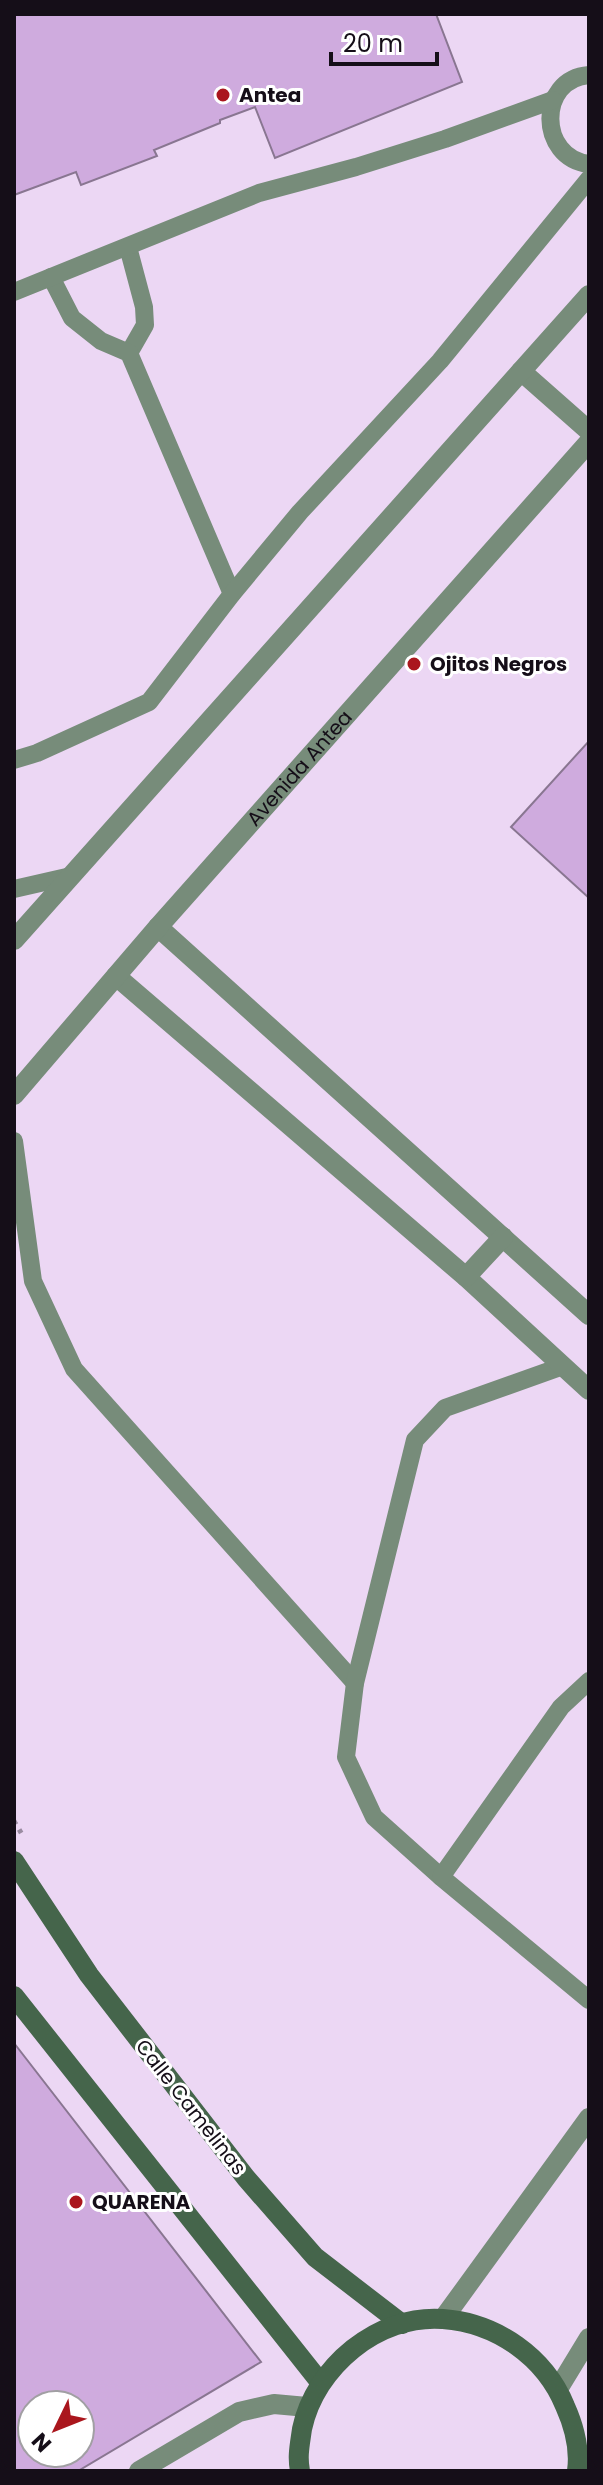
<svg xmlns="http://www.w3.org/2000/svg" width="603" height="2485" font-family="Poppins,sans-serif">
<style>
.building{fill:#cfabde;stroke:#897691;stroke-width:2;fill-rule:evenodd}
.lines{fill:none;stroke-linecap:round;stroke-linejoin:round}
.path{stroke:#9a8ba1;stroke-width:5;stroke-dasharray:4 6;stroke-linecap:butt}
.lane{stroke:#778c7a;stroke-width:18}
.street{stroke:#778c7a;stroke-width:20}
.secondary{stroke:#45654b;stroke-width:20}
.poi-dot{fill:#aa161d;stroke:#fff;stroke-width:3}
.labels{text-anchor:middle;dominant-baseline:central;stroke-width:6;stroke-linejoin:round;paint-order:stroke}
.poi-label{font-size:20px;font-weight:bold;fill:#150e18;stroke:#fff;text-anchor:start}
.street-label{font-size:20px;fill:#150e18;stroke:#fff}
</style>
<rect width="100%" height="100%" fill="#ecd7f4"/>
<g class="building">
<polygon points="14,14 436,14 462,82 275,158 255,107 220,120 220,123 154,150 157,156 81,185 76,172 14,195"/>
<polygon points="589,741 589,898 511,827"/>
<path d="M14 2043 261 2362 78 2471H14ZM32 2405H80V2453H32Z"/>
</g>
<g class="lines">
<polyline class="path" points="14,1821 23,1836"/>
<g class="lane">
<path d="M589 75C537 79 538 158 589 164"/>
<polyline points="128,247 144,307 145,325 129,353"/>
<polyline points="51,277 72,318 101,341 129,353 232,594"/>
<polyline points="14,292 259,193 356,167 445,139 553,100"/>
<polyline points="14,760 37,753 149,702 232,594 300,512 440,361 589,179"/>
<polyline points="14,889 71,876"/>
<polyline points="14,1141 33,1281 74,1369 355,1683"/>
<polyline points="563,1366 445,1408 415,1440 355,1683 346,1757 374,1817 441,1877 589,2000"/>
<polyline points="441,1877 561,1707 589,1681"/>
</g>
<g class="street">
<polyline points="521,371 589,431"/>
<polyline points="158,927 589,1315"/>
<polyline points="14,940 589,295"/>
<polyline points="116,976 466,1277 589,1390"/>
<path id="s1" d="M14 1095 158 927 589 442"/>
<polyline points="466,1277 503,1237"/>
<polyline points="443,2319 589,2118"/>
<polyline points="558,2389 589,2338"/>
<polyline points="139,2471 239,2412 274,2404 307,2407"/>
</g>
<g class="secondary">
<polyline points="14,1861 89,1975 246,2178 315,2257 402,2324"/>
<polyline points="14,1996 320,2382"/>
<path d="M300 2471C297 2456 300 2444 302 2429 315 2367 378 2314 443 2319 497 2323 545 2357 565 2406 574 2426 580 2450 577 2471"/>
</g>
</g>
<g class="poi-dot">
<circle cx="223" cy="95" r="8"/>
<circle cx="414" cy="664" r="8"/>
<circle cx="76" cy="2202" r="8"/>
</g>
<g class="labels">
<g class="poi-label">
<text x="239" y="95">Antea</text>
<text x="430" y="664">Ojitos Negros</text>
<text x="92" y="2202">QUARENA</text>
</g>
<g class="street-label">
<text stroke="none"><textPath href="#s1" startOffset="434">Avenida Antea</textPath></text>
<text transform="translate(191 2107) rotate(52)">Calle Camelinas</text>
</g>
</g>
<rect width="603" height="2485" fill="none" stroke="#150e18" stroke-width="32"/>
<g transform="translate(56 2429) rotate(227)"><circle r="38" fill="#ffffff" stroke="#a19fa3" stroke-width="2"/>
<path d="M0-6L14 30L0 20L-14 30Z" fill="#aa161d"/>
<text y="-12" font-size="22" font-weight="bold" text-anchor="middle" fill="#150e18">N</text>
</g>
<path d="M331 52v12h106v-12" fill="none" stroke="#150e18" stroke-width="4"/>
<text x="343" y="52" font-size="24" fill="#150e18" stroke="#ffffff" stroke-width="6" paint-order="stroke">20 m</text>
</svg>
